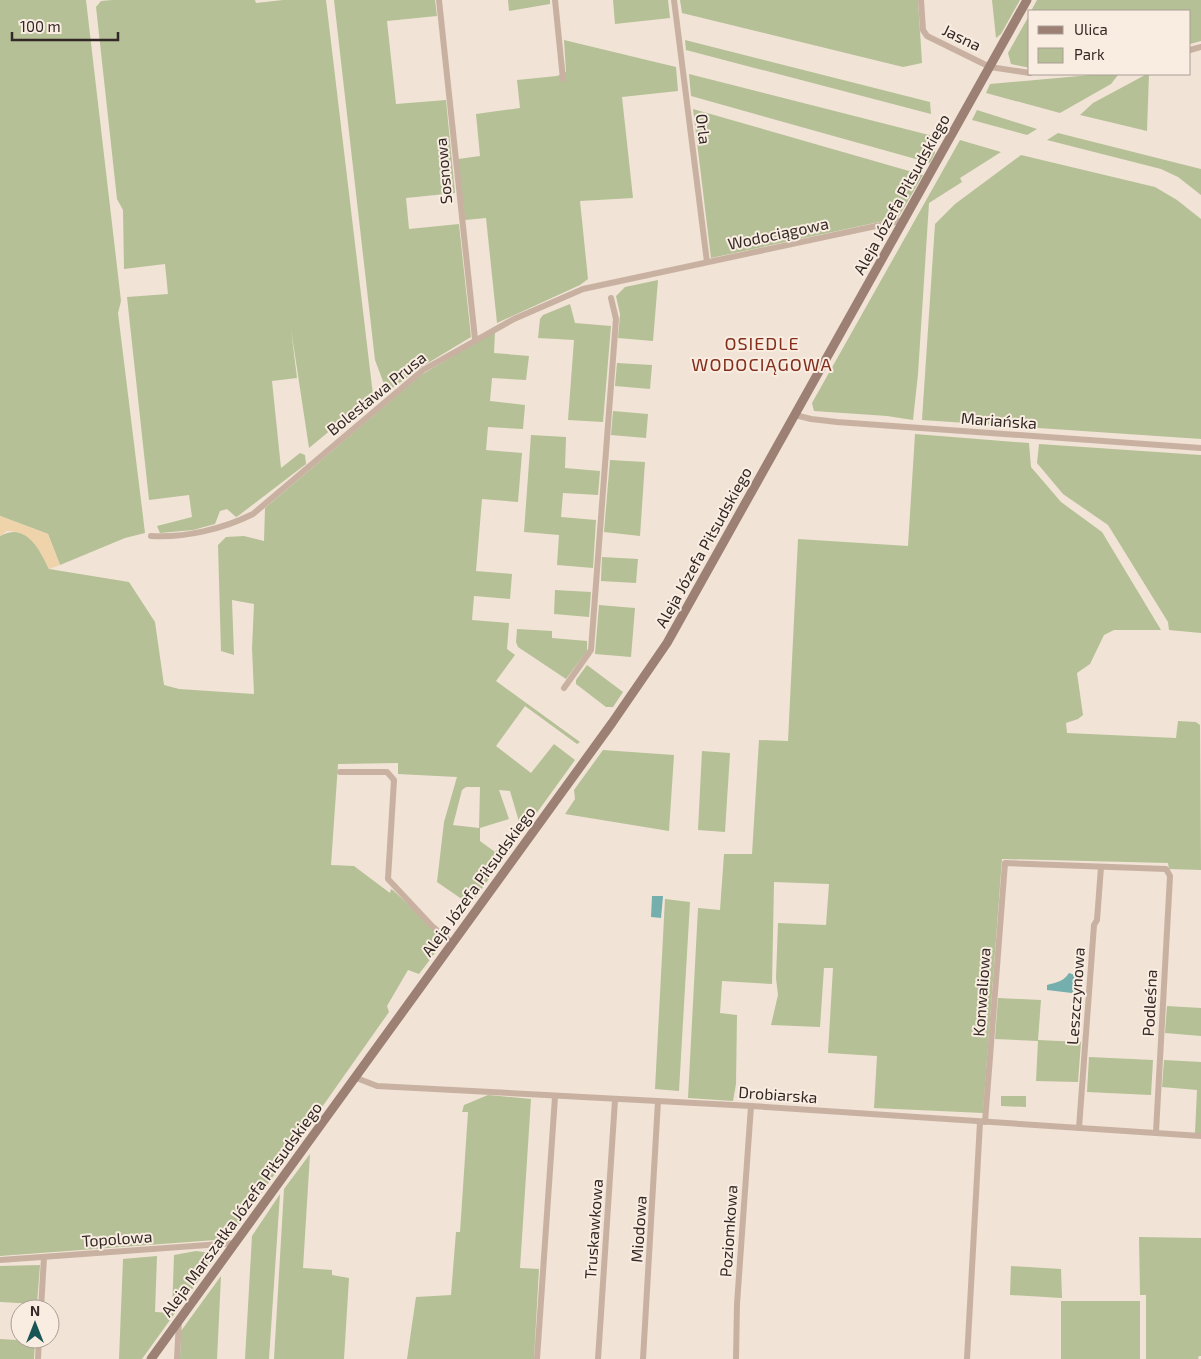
<svg xmlns="http://www.w3.org/2000/svg" width="1201" height="1359" font-family="'Exo 2',sans-serif">
<style>
.green{fill:#b5c096;fill-rule:evenodd}
.sand{fill:#eed3ab}
.water{fill:#75afad}
.lines{fill:none;stroke-linecap:round;stroke-linejoin:round}
.minor{stroke:#c9b1a2;stroke-width:6}
.secondary{stroke:#9c8074;stroke-width:9}
.labels{text-anchor:middle;dominant-baseline:central;stroke-width:4;stroke-linejoin:round;paint-order:stroke}
.street-label{font-size:16px;fill:#332825;stroke:#f9ede2}
.neighbourhood-label{font-size:18px;letter-spacing:1px;fill:#842e1c;stroke:#f9ede2}
</style>
<rect width="100%" height="100%" fill="#f1e3d6"/>
<g class="green">
<polygon points="0,0 86,0 121,301 118,313 145,533 125,538 60,565 48,534 0,516"/>
<polygon points="112,0 255,0 256,3 283,0 326,0 373,395 309,448 291,329 297,378 272,381 281,468 300,453 305,455 306,464 238,516 236,517 227,509 220,511 215,524 193,530 160,533 157,526 192,517 189,495 149,500 127,297 168,294 165,264 124,269 123,210 117,199 96,7 101,1"/>
<polygon points="334,0 435,0 437,16 387,21 396,104 446,100 455,193 406,198 409,229 459,224 471,337 423,366 387,392 375,360"/>
<polygon points="508,0 550,0 550,4 509,11"/>
<polygon points="613,0 668,0 670,18 615,24"/>
<polygon points="680,0 918,0 922,63 903,67 682,13"/>
<polygon points="992,0 1020,0 1001,34 996,38"/>
<polygon points="1037,0 1201,0 1201,41 1190,44 1190,11 1031,11"/>
<polygon points="1030,14 1030,68 1011,64 1008,53"/>
<polygon points="564,40 676,67 678,91 622,97 633,198 580,201 588,279 580,285 497,323 486,218 465,220 458,159 480,156 476,114 520,108 517,80 557,76 566,72"/>
<polygon points="685,40 930,102 931,114 686,50"/>
<polygon points="689,74 933,136 935,153 930,163 691,96"/>
<polygon points="1102,74 1118,75 1111,84 1060,113 986,93 990,84"/>
<polygon points="1147,74 1149,74 1147,131 1080,115 1093,103"/>
<polygon points="693,109 923,175 898,218 711,258"/>
<polygon points="977,110 1037,129 1027,135 972,120"/>
<polygon points="1058,133 1201,169 1201,195 1178,177 1161,169 1047,140"/>
<polygon points="960,140 1001,152 960,178 962,182 929,203 918,374 913,420 887,416 814,411 812,403"/>
<polygon points="1021,155 1155,187 1177,200 1201,219 1201,439 922,420 935,224 955,204"/>
<polygon points="658,280 653,341 618,338 620,314 616,296 625,287"/>
<polygon points="570,304 575,323 611,326 603,422 568,420 574,340 538,338 540,319 543,315"/>
<path d="M495 331 494 353 529 356 526 380 492 378 490 401 525 405 523 429 488 427 486 450 522 453 518 502 482 499 476 571 512 574 510 599 474 596 472 620 509 623 507 649 515 655 496 681 580 742 577 744 525 706 496 746 531 773 554 744 575 760 528 825H520L510 791 499 790 509 819 480 828V841L495 852 506 837 515 843 467 909 466 902 437 882 444 822 457 777 398 774V763L338 764 331 865 354 866 390 893 391 889 394 891 445 940 419 974 408 970 387 1006 389 1012 229 1239 0 1256V536C27 522 39 548 49 569L129 582 155 622 164 685 179 689 254 694 252 648 254 604 232 600 234 655 221 651 218 545 226 537 244 536 264 541 265 508 421 375ZM466 787H480L479 828 453 825 462 790Z"/>
<polygon points="617,363 652,365 650,389 615,386"/>
<polygon points="613,411 648,414 646,438 611,435"/>
<polygon points="915,434 1029,443 1031,467 1061,502 1102,532 1161,630 1114,630 1104,635 1090,664 1077,673 1083,715 1078,719 1066,723 1067,733 1176,738 1178,721 1196,722 1200,725 1201,870 1169,869 1168,863 1002,859 983,1113 874,1108 877,1056 828,1053 833,968 824,968 820,1027 771,1025 778,995 776,978 778,923 826,925 829,884 774,882 772,984 722,981 720,1013 737,1015 736,1084 733,1101 688,1098 698,908 720,910 724,854 752,854 759,740 788,741 798,539 908,546"/>
<polygon points="531,435 566,437 565,468 600,471 598,495 563,493 561,517 596,520 593,568 557,565 559,535 524,532"/>
<polygon points="1039,444 1201,455 1201,633 1169,630 1168,622 1108,525 1063,494 1037,463"/>
<polygon points="610,460 645,462 640,536 604,532"/>
<polygon points="602,557 638,559 636,583 601,581"/>
<polygon points="555,590 591,592 589,617 554,614"/>
<polygon points="599,605 635,608 631,657 595,654"/>
<polygon points="517,629 552,631 552,638 587,641 587,651 566,679 518,647 516,642"/>
<polygon points="587,665 623,692 613,707 606,707 576,684 576,680"/>
<polygon points="603,750 674,755 669,831 565,814 575,799 574,790"/>
<polygon points="702,751 730,753 725,832 698,830"/>
<polygon points="665,899 690,902 679,1091 655,1089"/>
<polygon points="998,998 1041,1000 1038,1040 1081,1042 1078,1082 1036,1081 1038,1041 995,1039"/>
<polygon points="1167,1006 1201,1008 1201,1036 1165,1033"/>
<polygon points="1089,1057 1153,1060 1151,1095 1087,1092"/>
<polygon points="1164,1060 1201,1062 1201,1133 1195,1133 1197,1090 1162,1087"/>
<polygon points="488,1095 531,1099 520,1268 539,1269 534,1359 407,1359 416,1297 451,1295 456,1232 460,1232 468,1112 462,1112 464,1105"/>
<polygon points="1001,1096 1026,1096 1026,1107 1001,1106"/>
<polygon points="310,1154 303,1268 332,1270 332,1275 349,1278 344,1359 274,1359 284,1189"/>
<polygon points="280,1194 269,1359 245,1359 252,1236"/>
<polygon points="1139,1237 1201,1238 1201,1356 1199,1356 1198,1359 1146,1359 1146,1295 1140,1295"/>
<polygon points="196,1251 212,1253 216,1256 142,1359 119,1359 123,1259 157,1256 155,1312 172,1313 174,1255"/>
<polygon points="40,1265 37,1304 0,1302 0,1266"/>
<polygon points="1011,1266 1061,1269 1062,1298 1010,1295"/>
<polygon points="221,1276 217,1359 180,1359 181,1331"/>
<rect x="1061" y="1301" width="79" height="58"/>
<polygon points="0,1339 35,1341 34,1359 0,1359"/>
</g>
<path class="sand" d="M0 516 48 534 60 565 49 569C40 551 31 530 7 531L0 536Z"/>
<g class="water">
<polygon points="652,896 663,896 661,918 651,917"/>
<path d="M1069 973 1075 975 1076 988 1072 993 1047 990V985C1057 982 1063 982 1069 973Z"/>
</g>
<g class="lines">
<g class="minor">
<polyline points="439,0 475,339"/>
<polyline points="555,0 563,79"/>
<polyline points="674,0 707,262"/>
<polyline points="921,0 923,30 927,36 990,67 1030,73"/>
<polyline points="1190,50 1201,47"/>
<polyline points="795,415 811,419 837,422 1201,448"/>
<path d="M151 536C185 538 223 529 253 514L423 370 514 319 583 289 904 220"/>
<polyline points="564,688 591,650 616,319 611,298"/>
<polyline points="340,772 387,772 394,780 388,879 432,926 452,943"/>
<polyline points="354,1077 377,1086 751,1106 1201,1136"/>
<polyline points="985,1122 1005,863 1166,869 1170,876 1156,1132"/>
<polyline points="1079,1128 1094,925 1097,920 1101,867"/>
<polyline points="0,1260 235,1243"/>
<polyline points="41,1309 44,1257"/>
<polyline points="38,1359 39,1339"/>
<polyline points="177,1359 179,1320"/>
<polyline points="537,1359 555,1097"/>
<polyline points="598,1359 615,1100"/>
<polyline points="643,1359 658,1101"/>
<polyline points="736,1359 737,1304 751,1106"/>
<polyline points="967,1359 980,1122"/>
</g>
<polyline class="secondary" points="151,1359 612,723 667,643 1027,0"/>
</g>
<g class="labels">
<g class="street-label">
<text transform="translate(962 37) rotate(26)">Jasna</text>
<text transform="translate(704 129) rotate(83)">Orla</text>
<text transform="translate(443 171) rotate(-95)">Sosnowa</text>
<text transform="translate(901 194) rotate(-61)">Aleja Józefa Piłsudskiego</text>
<text transform="translate(778 233) rotate(-12)">Wodociągowa</text>
<text transform="translate(376 393) rotate(-39)">Bolesława Prusa</text>
<text transform="translate(999 420) rotate(4)">Mariańska</text>
<text transform="translate(703 547) rotate(-61)">Aleja Józefa Piłsudskiego</text>
<text transform="translate(478 881) rotate(-54)">Aleja Józefa Piłsudskiego</text>
<text transform="translate(981 992) rotate(-86)">Konwaliowa</text>
<text transform="translate(1075 996) rotate(-86)">Leszczynowa</text>
<text transform="translate(1149 1003) rotate(-87)">Podleśna</text>
<text transform="translate(778 1094) rotate(4)">Drobiarska</text>
<text transform="translate(241 1209) rotate(-54)">Aleja Marszałka Józefa Piłsudskiego</text>
<text transform="translate(593 1229) rotate(-86)">Truskawkowa</text>
<text transform="translate(638 1229) rotate(-86)">Miodowa</text>
<text transform="translate(728 1231) rotate(-86)">Poziomkowa</text>
<text transform="translate(117 1238) rotate(-4)">Topolowa</text>
</g>
<g class="neighbourhood-label">
<text x="762" y="343">OSIEDLE<tspan x="762" dy="21">WODOCIĄGOWA</tspan></text>
</g>
</g>
<rect x="1028" y="10" width="162" height="65" fill="#f9ede2" stroke="#aa9e96"/>
<rect x="1038" y="26" width="25" height="8" fill="#9c8074" stroke="#aa9e96"/>
<text x="1074" y="35" font-size="15" fill="#332825">Ulica</text>
<rect x="1038" y="48" width="25" height="15" fill="#b5c096" stroke="#aa9e96"/>
<text x="1074" y="60" font-size="15" fill="#332825">Park</text>
<g transform="translate(35 1324)"><circle r="24" fill="#f9ede2" stroke="#aa9e96"/>
<path d="M0-4L9 19L0 12L-9 19Z" fill="#1a5555"/>
<text y="-8" font-size="14" font-weight="bold" text-anchor="middle" fill="#332825">N</text>
</g>
<path d="M12 32v8h106v-8" fill="none" stroke="#332825" stroke-width="2.5"/>
<text x="20" y="32" font-size="15" fill="#332825" stroke="#f9ede2" stroke-width="4" paint-order="stroke">100 m</text>
</svg>
